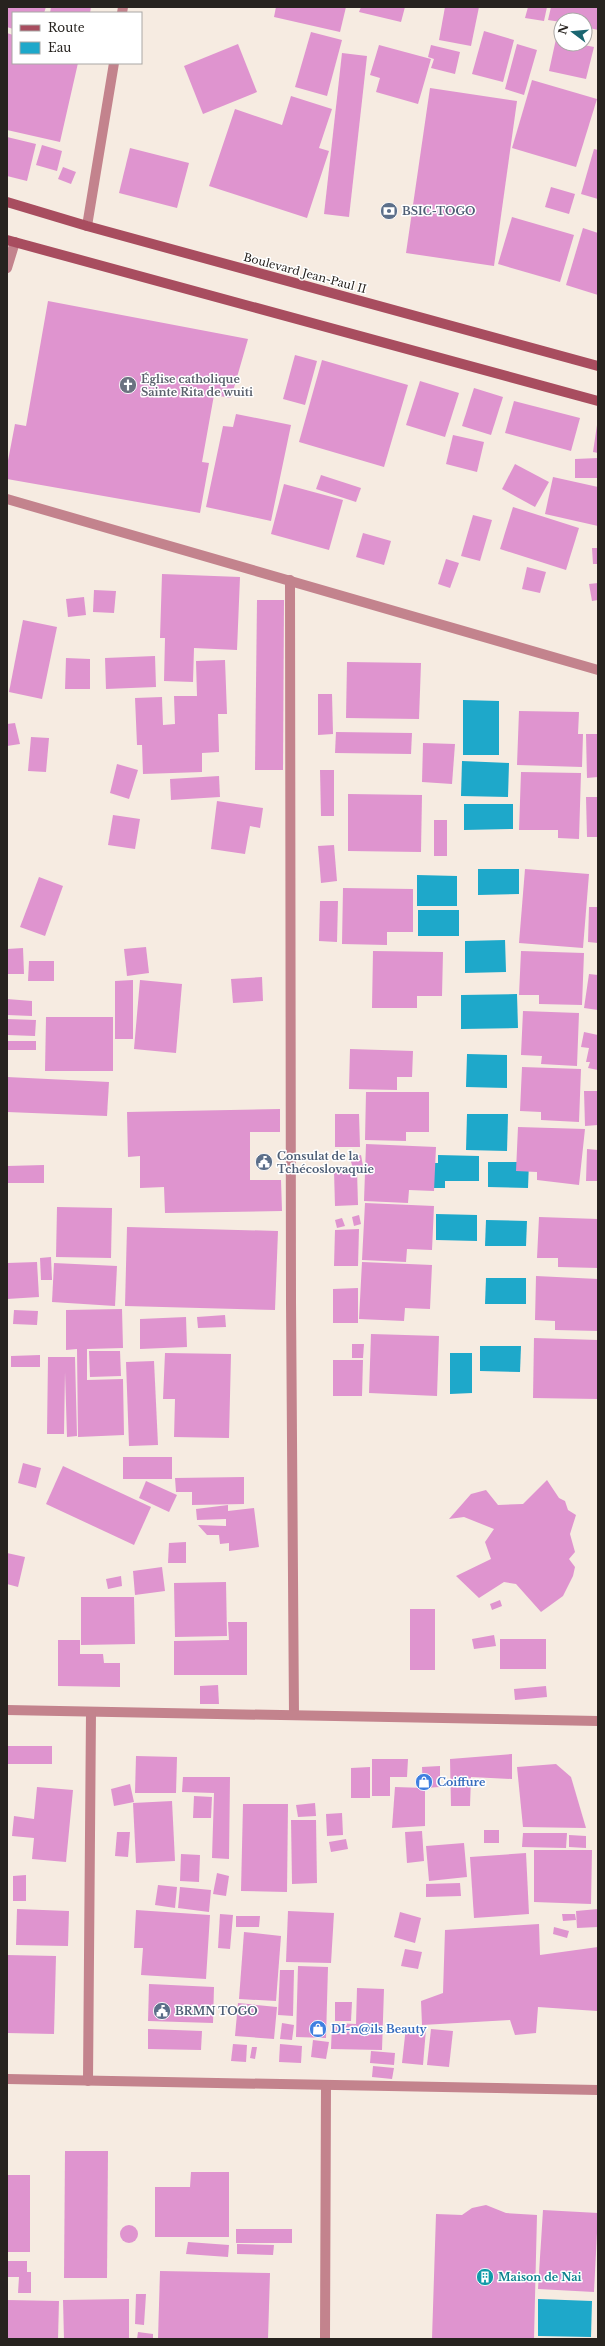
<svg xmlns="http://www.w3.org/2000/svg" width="605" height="2346" font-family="'Libre Baskerville',serif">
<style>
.water{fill:#1ea8ca}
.building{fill:#df94cf}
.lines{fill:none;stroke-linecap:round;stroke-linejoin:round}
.street{stroke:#c3838d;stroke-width:10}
.secondary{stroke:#a84d5f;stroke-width:10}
.labels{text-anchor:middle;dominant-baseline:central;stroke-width:3;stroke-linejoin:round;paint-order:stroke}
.service-label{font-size:11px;font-weight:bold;fill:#4e5e75;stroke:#fff;text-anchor:start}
.street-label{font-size:11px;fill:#27231f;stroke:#fff}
.worship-label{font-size:11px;font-weight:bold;fill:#5b616d;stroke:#fff;text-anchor:start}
.shop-label{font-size:11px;font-weight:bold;fill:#366cbe;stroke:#fff;text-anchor:start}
.culture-label{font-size:11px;font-weight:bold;fill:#0d838f;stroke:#fff;text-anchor:start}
</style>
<rect width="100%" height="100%" fill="#f6ebe1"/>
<g class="water">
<polygon points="463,700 499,701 499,755 463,755"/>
<polygon points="462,761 509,763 508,797 461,796"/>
<polygon points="464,804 513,804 513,829 464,830"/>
<polygon points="478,869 519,869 519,894 478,895"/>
<polygon points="417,875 457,876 457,906 417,906"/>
<rect x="418" y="910" width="41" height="26"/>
<polygon points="505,940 506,972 465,973 465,941"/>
<polygon points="517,994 518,1028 461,1029 461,995"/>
<polygon points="467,1054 507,1055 507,1088 466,1087"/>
<polygon points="467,1114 508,1114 507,1151 466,1150"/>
<polygon points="438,1155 479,1156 479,1181 445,1181 445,1188 404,1188 404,1163 438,1163"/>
<polygon points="488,1162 529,1162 528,1188 488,1187"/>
<polygon points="436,1214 477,1215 477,1241 436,1240"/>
<polygon points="486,1220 527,1221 526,1246 485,1246"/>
<polygon points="486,1278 526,1278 526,1304 485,1304"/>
<polygon points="480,1346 521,1346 520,1372 480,1371"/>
<polygon points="450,1353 472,1353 472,1393 450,1394"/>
<polygon points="538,2299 592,2301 591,2337 538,2336"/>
</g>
<g class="building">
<polygon points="7,7 46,7 44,13 13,13 13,29 7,27"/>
<polygon points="51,7 91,7 90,13 50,13"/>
<polygon points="276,7 346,7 340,32 274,17"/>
<polygon points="361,7 405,7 401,22 359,12"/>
<polygon points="445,7 479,7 471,46 439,40"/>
<polygon points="528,7 547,7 544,21 525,18"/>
<polygon points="551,7 598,7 598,30 585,27 585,20 561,20 561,22 548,20"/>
<polygon points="484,31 514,40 503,82 472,74"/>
<polygon points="311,32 342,40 327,96 295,87"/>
<polygon points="7,33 13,35 13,63 78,63 60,142 7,130"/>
<polygon points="556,39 561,40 561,44 579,44 594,47 586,79 549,71"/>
<polygon points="238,44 257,92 203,114 184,66"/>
<polygon points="517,44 537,50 524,95 505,89"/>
<polygon points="379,45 431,59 418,104 376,92 380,78 370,75"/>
<polygon points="431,45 460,52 455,74 431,68 434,59 428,57"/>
<polygon points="342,53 367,56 349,217 324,214"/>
<polygon points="532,80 597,99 576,167 512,148"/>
<polygon points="430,88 517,101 494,266 406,253"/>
<polygon points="291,96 332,109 319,148 329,151 307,218 209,186 235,109 282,125"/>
<polygon points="7,137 36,144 27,181 7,176"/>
<polygon points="42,145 62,151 57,171 36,165"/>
<polygon points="130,148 189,163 177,208 119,193"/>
<polygon points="594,149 598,150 598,199 581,194"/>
<polygon points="63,167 76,172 71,184 58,179"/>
<polygon points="551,187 575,194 569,214 545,207"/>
<polygon points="512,217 574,235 560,282 498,264"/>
<polygon points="583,228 598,233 598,295 566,285"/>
<polygon points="48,301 248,339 231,398 214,395 202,462 209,463 200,513 7,479 7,466 15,424 26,426"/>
<polygon points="295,355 317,361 305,405 283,399"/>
<polygon points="322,360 408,385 384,467 299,442"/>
<polygon points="420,381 459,393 445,437 406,425"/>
<polygon points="474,388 503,397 491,435 462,426"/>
<polygon points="514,401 580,418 571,451 505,433"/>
<polygon points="236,414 291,425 271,521 206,507 223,426 233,427"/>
<polygon points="597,425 598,425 598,453 593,452"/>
<polygon points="453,435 484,442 477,472 446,464"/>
<polygon points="598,458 598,478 575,478 575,459"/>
<polygon points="515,464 549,482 535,507 502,489"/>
<polygon points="321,475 361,488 356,502 316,489"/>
<polygon points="553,477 598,487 598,526 545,514"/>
<polygon points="284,484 343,500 329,550 271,534"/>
<polygon points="513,507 579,528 566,570 500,549"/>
<polygon points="473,515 492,520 480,561 461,556"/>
<polygon points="363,533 391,541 384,565 356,557"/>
<polygon points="592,548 598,548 598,564 593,564"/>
<polygon points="446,559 459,563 450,588 438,584"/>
<polygon points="527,567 546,572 540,593 522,589"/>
<polygon points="162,574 240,577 237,650 194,648 193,682 164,681 165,638 160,638"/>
<polygon points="598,583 598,600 592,601 589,584"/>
<polygon points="94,590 116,591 114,613 93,612"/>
<polygon points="84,597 86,615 68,617 66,599"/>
<polygon points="257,600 284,600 283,770 255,770"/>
<polygon points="23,620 57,627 42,699 9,692"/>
<polygon points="155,656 156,687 106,689 105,658"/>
<polygon points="66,658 90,659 90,689 65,689"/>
<polygon points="225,660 227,714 218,714 219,752 202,753 202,772 143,774 142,745 137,745 135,698 162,697 163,725 175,724 174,696 197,696 196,661"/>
<polygon points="347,662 421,663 419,719 346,718"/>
<polygon points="318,694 332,694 333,734 318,735"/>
<polygon points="519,711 579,712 578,734 583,734 582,767 517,765"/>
<polygon points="15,723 20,744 7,746 7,724"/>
<polygon points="336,732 412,733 411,754 335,753"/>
<polygon points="586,734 598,734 598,777 587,778"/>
<polygon points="31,737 49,738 46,772 28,771"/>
<polygon points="423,743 455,744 452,784 422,782"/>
<polygon points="117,764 138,770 129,799 110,793"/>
<polygon points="320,770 334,770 334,816 321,816"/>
<polygon points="521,772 581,773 579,839 558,838 558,830 519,830"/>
<polygon points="219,776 220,797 171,800 170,779"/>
<polygon points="348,794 422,795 421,852 348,851"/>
<polygon points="586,797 598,797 598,837 587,837"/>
<polygon points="217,801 263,808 260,828 250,826 245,854 211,849"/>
<polygon points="113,815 140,819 135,849 108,845"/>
<rect x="434" y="820" width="13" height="36"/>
<polygon points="334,845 337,881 321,883 318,846"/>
<polygon points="525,869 589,874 583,948 519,943"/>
<polygon points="39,877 63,886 45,936 20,927"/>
<polygon points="343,888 413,889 413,932 387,932 387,945 342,944"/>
<polygon points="320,901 338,901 337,942 319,941"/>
<polygon points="589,907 598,907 598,943 588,942"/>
<polygon points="146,947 149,973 127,976 124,949"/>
<polygon points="23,948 24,974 7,974 7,949"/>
<polygon points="373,951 443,952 442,996 417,996 417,1008 372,1008"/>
<polygon points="521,951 584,953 582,1005 539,1004 539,995 519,995"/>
<polygon points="29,961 54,961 54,981 28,981"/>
<polygon points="589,974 598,975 598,1010 584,1008"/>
<polygon points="262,977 263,1001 233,1003 231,979"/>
<polygon points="133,980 133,1039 115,1039 115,981"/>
<polygon points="140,980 182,984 176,1053 134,1049"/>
<polygon points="7,999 32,1001 32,1016 7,1015"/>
<polygon points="523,1011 579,1013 577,1066 541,1064 542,1056 521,1055"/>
<polygon points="46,1017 113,1017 113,1071 45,1071"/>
<polygon points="7,1019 36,1020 35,1036 7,1035"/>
<polygon points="584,1032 598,1035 598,1070 588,1068 590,1062 586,1062 589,1048 581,1047"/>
<polygon points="8,1041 36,1041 36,1050 7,1050"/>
<polygon points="350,1049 413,1051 412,1077 397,1077 397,1090 349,1089"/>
<polygon points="522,1067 581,1069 579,1122 541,1120 541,1112 520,1111"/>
<polygon points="7,1077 109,1082 107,1116 7,1112"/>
<polygon points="584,1091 598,1091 598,1125 585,1126"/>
<polygon points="366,1092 429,1092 429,1132 406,1132 406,1141 365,1140"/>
<polygon points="280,1109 280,1132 250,1132 250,1180 281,1180 282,1211 165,1213 164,1187 140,1188 140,1156 128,1157 127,1112"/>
<polygon points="335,1114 359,1114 360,1147 335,1147"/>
<polygon points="518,1127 585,1129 579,1185 537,1180 537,1172 516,1171"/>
<polygon points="366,1144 436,1147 434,1191 409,1190 408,1203 364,1201"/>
<polygon points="587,1149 598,1150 598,1181 586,1181"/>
<polygon points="361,1155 363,1166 353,1169 350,1158"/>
<polygon points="44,1165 44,1183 7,1183 7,1166"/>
<polygon points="357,1170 358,1205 335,1206 334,1171"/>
<polygon points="365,1203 434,1206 432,1250 407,1249 406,1262 362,1260"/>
<polygon points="57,1207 112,1208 111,1258 56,1257"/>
<polygon points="359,1215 361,1224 354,1226 352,1217"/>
<polygon points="539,1217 598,1219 598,1268 558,1267 558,1258 537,1258"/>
<polygon points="342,1218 345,1226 337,1228 335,1220"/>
<polygon points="127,1227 278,1231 275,1310 125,1306"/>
<polygon points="359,1229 358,1266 334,1266 335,1230"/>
<polygon points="51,1257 52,1280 41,1280 40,1258"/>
<polygon points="37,1262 39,1297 7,1299 7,1263"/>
<polygon points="362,1262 432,1265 430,1309 405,1308 404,1321 359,1319"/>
<polygon points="54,1263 117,1266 115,1306 52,1302"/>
<polygon points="536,1276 598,1279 598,1331 555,1330 555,1321 535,1320"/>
<polygon points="358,1288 358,1323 333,1323 333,1289"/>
<polygon points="122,1309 123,1348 87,1349 87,1380 123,1379 124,1435 78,1437 77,1349 66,1350 66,1310"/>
<polygon points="14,1310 38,1311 37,1325 13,1324"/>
<polygon points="225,1315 226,1327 198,1328 197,1317"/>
<polygon points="186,1317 187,1347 140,1349 140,1319"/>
<polygon points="371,1334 439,1336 437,1396 369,1393"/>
<polygon points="534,1338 598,1340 598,1399 533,1398"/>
<polygon points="352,1344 364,1344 363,1358 352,1358"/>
<polygon points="89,1351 120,1351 121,1376 90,1377"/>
<polygon points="165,1353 231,1354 229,1438 174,1437 175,1399 163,1399"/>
<polygon points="40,1355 40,1367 11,1367 11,1356"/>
<polygon points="48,1357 75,1357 77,1436 67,1437 65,1372 64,1434 47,1434"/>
<polygon points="333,1360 363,1360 362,1396 333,1396"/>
<polygon points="154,1361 158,1445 129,1446 126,1362"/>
<rect x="123" y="1457" width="49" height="22"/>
<polygon points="23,1463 41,1468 36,1488 18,1483"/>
<polygon points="63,1466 151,1507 134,1545 46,1504"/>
<polygon points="244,1477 244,1504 192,1505 192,1492 176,1492 175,1478"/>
<polygon points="547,1480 559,1498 565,1501 568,1510 576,1515 570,1534 575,1552 569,1559 575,1567 573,1576 563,1596 541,1612 516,1584 504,1582 479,1598 456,1576 491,1559 485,1542 494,1529 464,1517 449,1519 471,1494 486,1490 498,1505 523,1504"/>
<polygon points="146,1481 177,1495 169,1512 139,1498"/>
<polygon points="228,1505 228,1511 254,1508 259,1547 229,1551 229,1543 220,1544 219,1535 207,1535 198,1525 226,1526 226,1519 197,1520 196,1509"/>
<polygon points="186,1542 186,1563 168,1563 169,1543"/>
<polygon points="7,1553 25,1557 18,1587 7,1584"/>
<polygon points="162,1567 165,1591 135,1595 133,1571"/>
<polygon points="121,1576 122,1586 108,1589 106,1579"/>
<polygon points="226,1582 227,1636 175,1637 174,1583"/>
<polygon points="81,1597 134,1597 135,1644 81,1645"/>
<polygon points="500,1600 502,1606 492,1610 490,1604"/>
<rect x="410" y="1609" width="25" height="61"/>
<polygon points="228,1622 247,1622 247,1675 174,1675 174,1641 229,1640"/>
<polygon points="494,1635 496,1646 474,1649 472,1639"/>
<rect x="500" y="1639" width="46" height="30"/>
<polygon points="58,1640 80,1640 80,1654 103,1654 104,1663 120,1663 120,1687 58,1686"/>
<polygon points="218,1685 219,1704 200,1704 200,1686"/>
<polygon points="546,1686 547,1697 515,1700 514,1689"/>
<rect x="7" y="1746" width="45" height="18"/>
<polygon points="512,1754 512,1779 471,1777 470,1806 451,1806 450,1759"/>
<polygon points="136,1756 177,1757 176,1793 135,1793"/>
<polygon points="372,1759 408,1759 407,1777 390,1777 390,1796 372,1796"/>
<polygon points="556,1764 571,1777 586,1828 523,1827 517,1767"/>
<polygon points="440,1766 440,1787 423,1788 422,1767"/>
<polygon points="370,1767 370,1798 351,1798 351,1768"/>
<polygon points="183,1777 230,1777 229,1859 212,1858 214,1793 182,1792"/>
<polygon points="130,1784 134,1802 114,1806 111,1789"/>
<polygon points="37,1787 73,1790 66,1862 32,1859 34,1838 12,1836 14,1816 34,1819"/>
<polygon points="395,1787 425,1788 425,1826 392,1828"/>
<polygon points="194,1796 212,1797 211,1818 193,1818"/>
<polygon points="172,1801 175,1861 136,1863 133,1803"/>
<polygon points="315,1803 316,1816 298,1817 296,1805"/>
<polygon points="243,1804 288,1804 287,1892 241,1891"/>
<polygon points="342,1813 343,1835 327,1836 326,1814"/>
<polygon points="291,1820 316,1820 317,1883 292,1884"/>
<rect x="484" y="1830" width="15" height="13"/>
<polygon points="422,1831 424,1861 407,1863 405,1832"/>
<polygon points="117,1832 130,1832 128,1857 115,1856"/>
<polygon points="523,1833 567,1833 566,1848 522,1847"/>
<polygon points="569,1835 586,1836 586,1848 569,1847"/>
<polygon points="346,1839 348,1849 331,1852 329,1842"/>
<polygon points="464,1843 467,1877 429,1881 426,1846"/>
<polygon points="534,1850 592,1850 591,1904 534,1902"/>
<polygon points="526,1853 529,1914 474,1918 470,1857"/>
<polygon points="181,1854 200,1855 199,1882 180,1881"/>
<polygon points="217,1873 229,1876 226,1896 213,1894"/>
<polygon points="26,1875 26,1901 13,1901 13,1876"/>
<polygon points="460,1883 461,1896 426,1897 426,1884"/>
<polygon points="158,1885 177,1887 175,1908 155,1905"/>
<polygon points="180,1887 211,1890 209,1912 178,1908"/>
<polygon points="17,1909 69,1911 68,1946 16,1945"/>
<polygon points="598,1909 598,1927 577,1928 576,1911"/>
<polygon points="136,1910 210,1915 206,1979 141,1975 143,1948 134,1948"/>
<polygon points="288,1911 334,1913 331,1963 286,1962"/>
<polygon points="400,1912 421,1918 415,1943 394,1937"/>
<polygon points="220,1914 233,1915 230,1949 218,1948"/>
<polygon points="562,1914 575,1914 576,1920 563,1921"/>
<polygon points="236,1916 260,1916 259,1927 236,1927"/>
<polygon points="539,1924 540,1955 598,1947 597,2011 538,2007 536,2033 515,2035 510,2020 422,2025 421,2001 443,1993 445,1930"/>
<polygon points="554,1927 569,1931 567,1938 553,1934"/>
<polygon points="244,1932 281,1936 276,2001 239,1999"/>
<polygon points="405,1949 422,1952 418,1969 401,1966"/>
<polygon points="7,1955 56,1956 54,2034 7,2033"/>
<polygon points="298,1966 328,1967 326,2038 296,2037"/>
<polygon points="280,1970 294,1970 293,2016 278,2015"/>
<polygon points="149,1984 214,1987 213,2023 148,2021"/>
<polygon points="357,1988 384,1989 382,2050 331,2049 332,2023 356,2024"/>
<polygon points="335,2002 352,2002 351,2021 335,2021"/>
<polygon points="238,2003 277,2007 274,2039 235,2036"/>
<polygon points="282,2023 294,2025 292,2040 280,2039"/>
<polygon points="406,2027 426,2029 423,2065 402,2063"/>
<polygon points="148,2029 202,2031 201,2050 148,2049"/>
<polygon points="431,2029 453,2031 449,2067 427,2065"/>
<polygon points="313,2040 329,2042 326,2059 311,2057"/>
<polygon points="233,2044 247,2045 246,2062 231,2061"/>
<polygon points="280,2044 302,2046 301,2063 279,2062"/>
<polygon points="252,2047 257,2047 255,2059 250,2058"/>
<polygon points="371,2051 395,2053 394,2065 370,2063"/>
<polygon points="373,2066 394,2068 392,2079 372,2077"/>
<polygon points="65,2151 108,2151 107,2278 64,2278"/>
<polygon points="191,2172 229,2172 229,2237 155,2237 155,2187 190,2187"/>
<rect x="7" y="2175" width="23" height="77"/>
<polygon points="486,2205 506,2213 537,2215 534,2339 432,2339 436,2214 462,2215 472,2208"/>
<polygon points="543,2210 598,2213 594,2292 538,2289"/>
<circle cx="129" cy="2234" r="9"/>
<rect x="236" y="2229" width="56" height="14"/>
<polygon points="188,2242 229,2245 228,2257 186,2254"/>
<polygon points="237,2244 274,2245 273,2255 237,2254"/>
<polygon points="7,2261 27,2261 27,2272 31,2272 31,2293 18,2293 19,2277 7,2277"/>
<polygon points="160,2271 270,2273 268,2339 158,2339"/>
<polygon points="136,2294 146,2294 144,2325 135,2324"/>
<polygon points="129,2299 129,2339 64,2339 63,2300"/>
<polygon points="7,2300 59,2301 58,2339 7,2339"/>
<polygon points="138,2332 153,2334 153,2339 137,2339"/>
</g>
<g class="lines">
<g class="street">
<polyline points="122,13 123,7"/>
<polyline points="87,226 114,63"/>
<polyline points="7,268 15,242"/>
<polyline points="7,499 598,670"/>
<polyline points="290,580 291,1302 294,1715"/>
<polyline points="7,1710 598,1721"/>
<polyline points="7,2079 598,2090"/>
<polyline points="88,2081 91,1712"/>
<polyline points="325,2339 326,2085"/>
</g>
<g class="secondary">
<polyline points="7,202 87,226 598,366"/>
<polyline points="7,240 598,401"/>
</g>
</g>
<defs>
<symbol id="bank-disc" viewBox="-11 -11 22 22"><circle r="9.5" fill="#5c6f8a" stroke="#fff"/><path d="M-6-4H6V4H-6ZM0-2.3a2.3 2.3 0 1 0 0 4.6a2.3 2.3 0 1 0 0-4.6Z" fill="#fff"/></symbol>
<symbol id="church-disc" viewBox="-11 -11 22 22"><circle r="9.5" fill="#6b7280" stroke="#fff"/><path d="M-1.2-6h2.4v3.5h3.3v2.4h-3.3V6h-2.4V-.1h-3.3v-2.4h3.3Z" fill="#fff"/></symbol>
<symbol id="civic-disc" viewBox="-11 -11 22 22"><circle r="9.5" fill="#5c6f8a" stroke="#fff"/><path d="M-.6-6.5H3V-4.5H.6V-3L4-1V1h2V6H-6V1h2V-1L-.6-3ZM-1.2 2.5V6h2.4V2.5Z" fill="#fff"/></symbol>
<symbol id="shop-disc" viewBox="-11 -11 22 22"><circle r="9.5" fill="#3f7fe0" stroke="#fff"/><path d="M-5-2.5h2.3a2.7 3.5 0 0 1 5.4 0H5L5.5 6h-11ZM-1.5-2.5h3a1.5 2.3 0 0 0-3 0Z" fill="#fff"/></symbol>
<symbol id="building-disc" viewBox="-11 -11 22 22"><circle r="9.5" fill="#0f9aa8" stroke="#fff"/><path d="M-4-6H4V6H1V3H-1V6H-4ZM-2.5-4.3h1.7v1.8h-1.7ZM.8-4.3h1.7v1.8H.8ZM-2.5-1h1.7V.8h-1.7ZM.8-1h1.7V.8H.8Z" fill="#fff"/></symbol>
</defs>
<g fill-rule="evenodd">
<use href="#bank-disc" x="379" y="201" width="20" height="20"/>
<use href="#church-disc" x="118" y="375" width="20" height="20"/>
<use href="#civic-disc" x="254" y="1152" width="20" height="20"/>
<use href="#shop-disc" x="414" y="1772" width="20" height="20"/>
<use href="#civic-disc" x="152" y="2001" width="20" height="20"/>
<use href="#shop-disc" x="308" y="2019" width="20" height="20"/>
<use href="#building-disc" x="475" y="2267" width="20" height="20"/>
</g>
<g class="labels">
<g class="service-label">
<text x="402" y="211">BSIC-TOGO</text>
<text x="277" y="1156">Consulat de la<tspan x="277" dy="13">Tchécoslovaquie</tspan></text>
<text x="175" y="2011">BRMN TOGO</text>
</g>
<g class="street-label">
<text transform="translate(305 273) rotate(15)">Boulevard Jean-Paul II</text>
</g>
<g class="worship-label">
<text x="141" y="379">Église catholique<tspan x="141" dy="13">Sainte Rita de wuiti</tspan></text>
</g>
<g class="shop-label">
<text x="437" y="1782">Coiffure</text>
<text x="331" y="2029">DI-n@ils Beauty</text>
</g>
<g class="culture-label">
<text x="498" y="2277">Maison de Nai</text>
</g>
</g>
<rect width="605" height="2346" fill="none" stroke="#27231f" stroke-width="16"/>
<rect x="12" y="12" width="130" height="52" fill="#ffffff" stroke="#a9a7a5"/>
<rect x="20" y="25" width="20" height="6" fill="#a84d5f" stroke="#a9a7a5"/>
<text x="48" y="32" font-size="12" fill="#27231f">Route</text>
<rect x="20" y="42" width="20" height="12" fill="#1ea8ca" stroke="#a9a7a5"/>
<text x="48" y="52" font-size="12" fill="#27231f">Eau</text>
<g transform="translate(573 32) rotate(286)"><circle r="19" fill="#ffffff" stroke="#a9a7a5"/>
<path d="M0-3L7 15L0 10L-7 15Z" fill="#1b6671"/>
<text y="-6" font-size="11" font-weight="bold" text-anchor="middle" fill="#27231f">N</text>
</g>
</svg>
